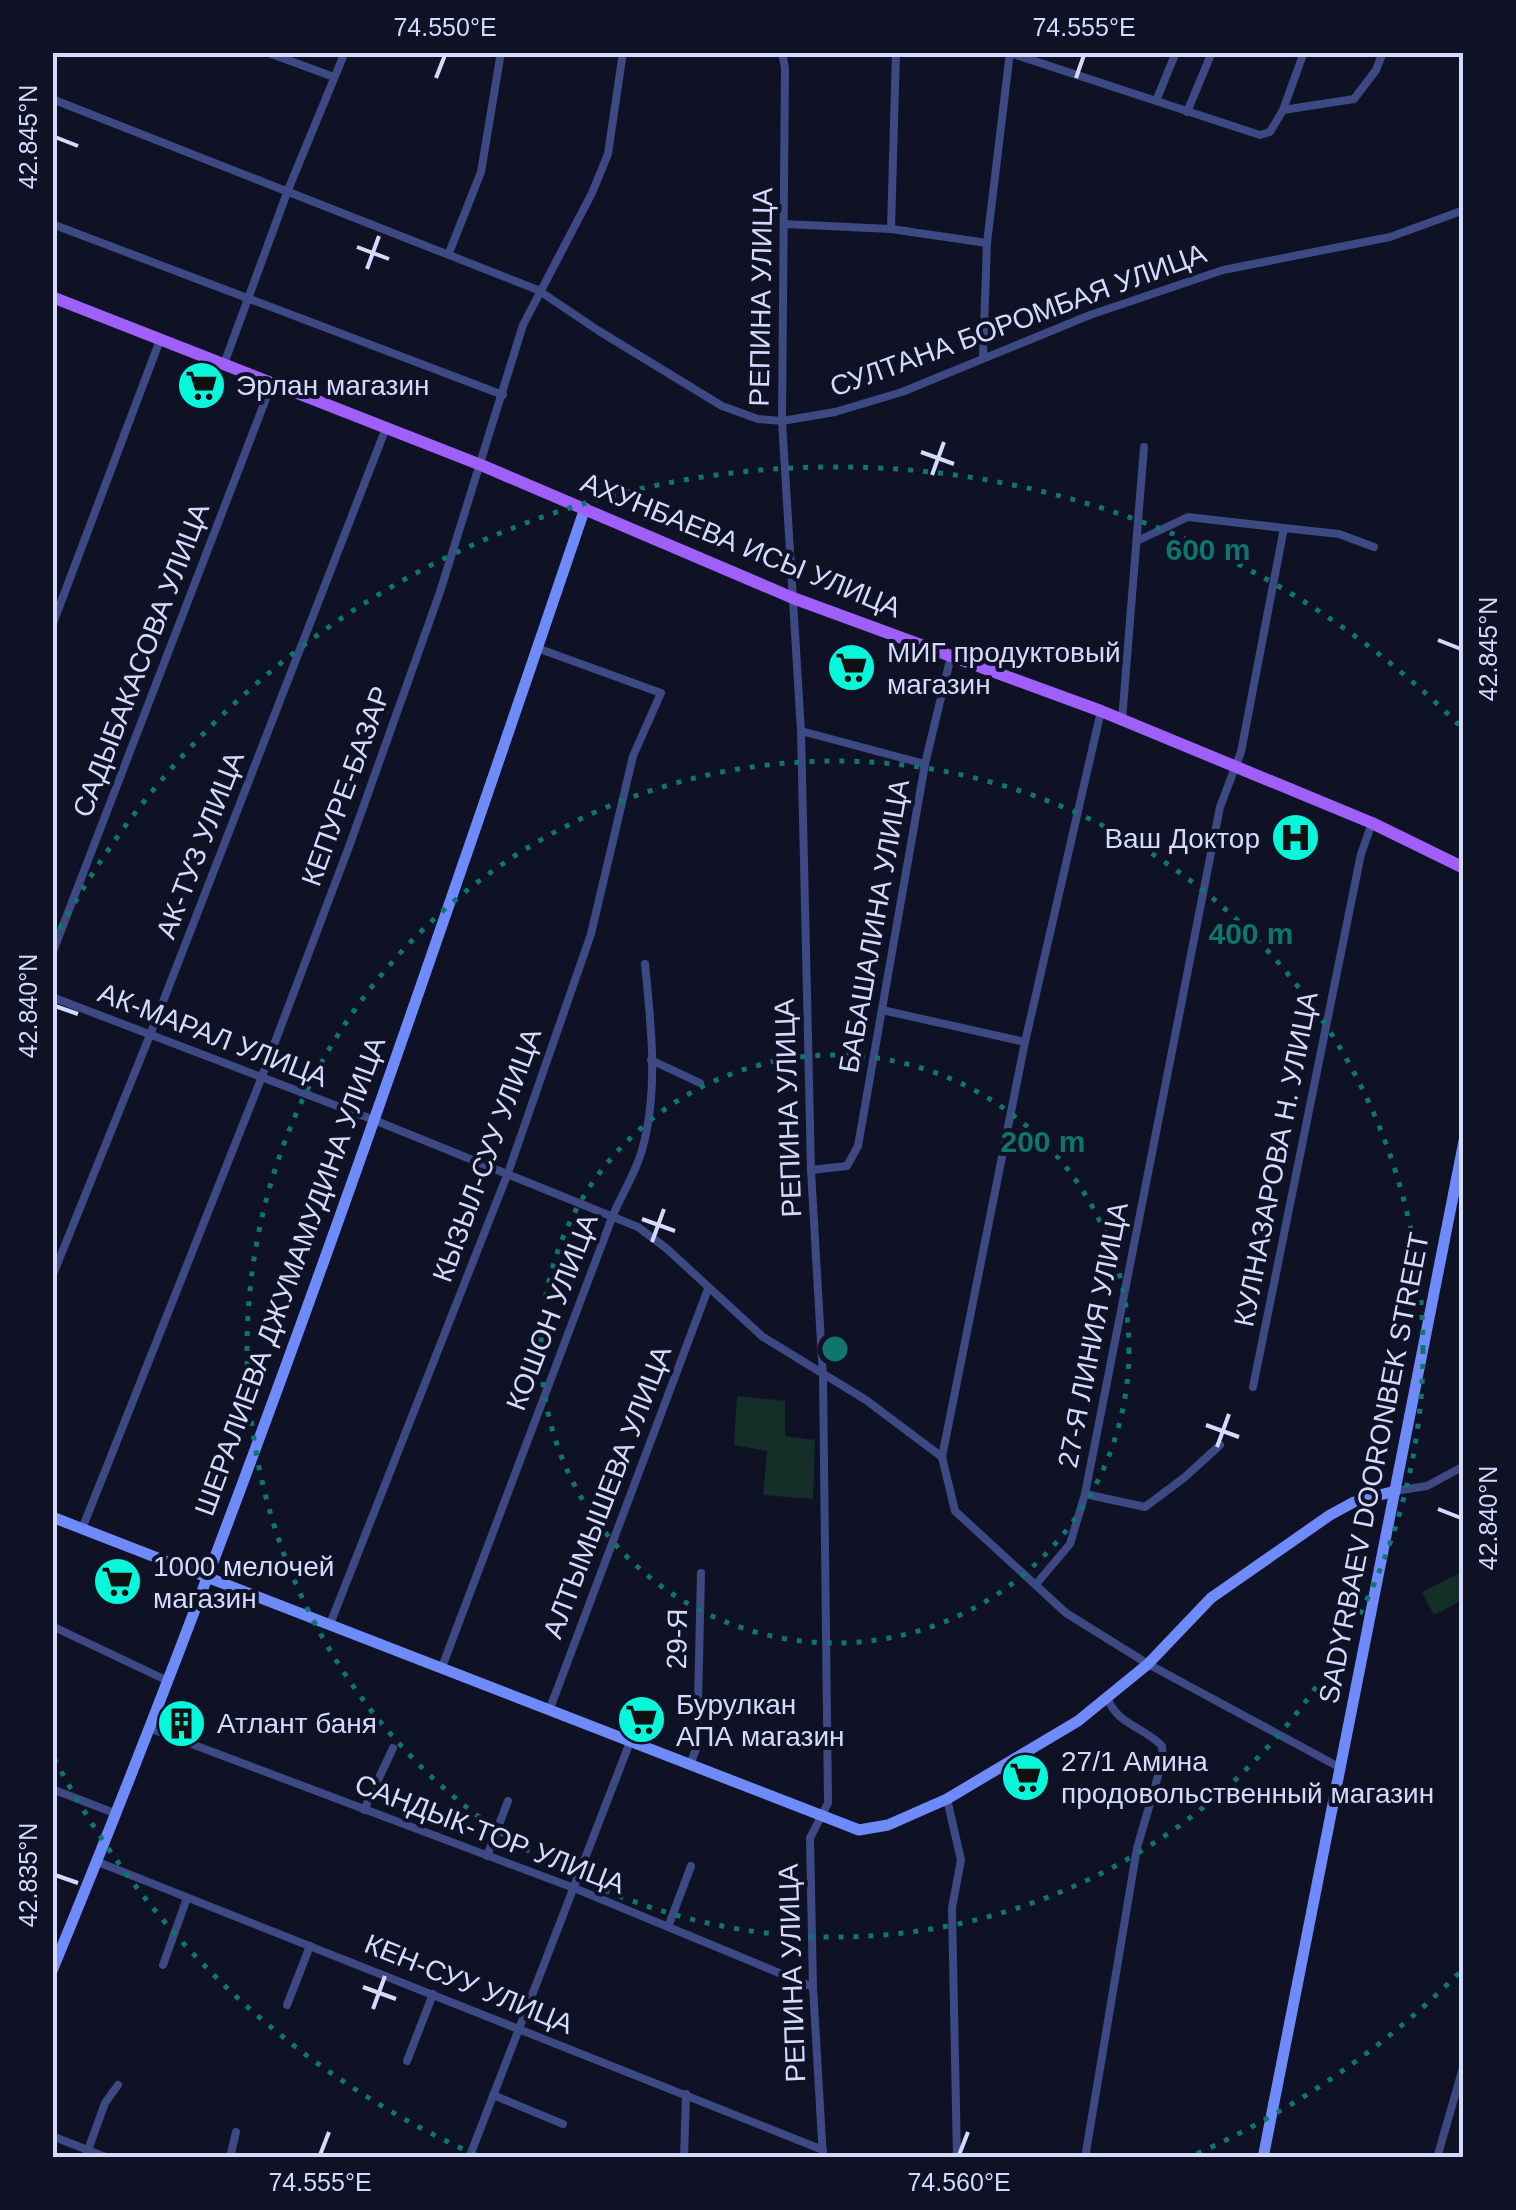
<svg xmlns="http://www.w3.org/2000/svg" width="1516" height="2210" font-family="Arial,sans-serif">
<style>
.green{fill:#132f28}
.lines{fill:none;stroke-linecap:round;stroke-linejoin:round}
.street{stroke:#3c4982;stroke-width:8}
.secondary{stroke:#6f8afb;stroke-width:11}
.primary{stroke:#9e5ffa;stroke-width:12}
.ticks{fill:none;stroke:#d5d9fe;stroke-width:4}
.ring{fill:none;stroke:#0f766e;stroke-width:5;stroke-dasharray:5 10}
.labels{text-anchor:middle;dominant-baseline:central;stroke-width:8;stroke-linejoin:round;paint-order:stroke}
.street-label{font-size:28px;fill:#d5d9fe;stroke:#0f1125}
.poi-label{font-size:28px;fill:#d5d9fe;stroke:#0f1125;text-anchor:start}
.centre{fill:#0f766e;stroke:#0f1125;stroke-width:5}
.ring-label{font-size:30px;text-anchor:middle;font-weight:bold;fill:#0f766e;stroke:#0f1125;stroke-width:8;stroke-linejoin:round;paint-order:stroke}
.neatline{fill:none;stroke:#d5d9fe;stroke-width:4}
.ticks-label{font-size:25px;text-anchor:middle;fill:#d5d9fe}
</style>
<rect width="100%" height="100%" fill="#0f1125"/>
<g class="green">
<polygon points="737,1396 785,1401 785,1436 815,1440 813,1499 763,1495 767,1451 734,1445"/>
<polygon points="1463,1571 1463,1600 1434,1615 1422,1592"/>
</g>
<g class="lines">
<g class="street">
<polyline points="266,52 334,77"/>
<polyline points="782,52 785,68 782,421 801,731 811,1170 823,1377 828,1803 810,1838 813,1987 823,2158"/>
<polyline points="1010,53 1260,135 1270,132 1283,110 1354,99 1376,70 1383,52"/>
<polyline points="52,99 538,290 599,331 722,406 758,419 782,421 835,412 902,392 1090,315 1223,270 1390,237 1464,210"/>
<polyline points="1156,101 1176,52"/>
<polyline points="1283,110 1304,52"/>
<polyline points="1187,112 1212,52"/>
<polyline points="52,224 503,395"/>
<polyline points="784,224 891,229 987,243"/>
<polyline points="891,229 896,52"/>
<polyline points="449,253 481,172 501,52"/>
<polyline points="983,356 987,243 1010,52"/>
<polyline points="224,364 288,190 345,52"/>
<polyline points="1137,541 1188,517 1284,528"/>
<polyline points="52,626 160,340"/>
<polyline points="1122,720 1144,447"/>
<polyline points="801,731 925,764"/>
<polyline points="52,954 272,383"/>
<polyline points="52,997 374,1120 638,1227 666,1248 763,1337 866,1400 942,1457 955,1511 1066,1613 1148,1664 1339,1767"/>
<polyline points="882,1010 1025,1042"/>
<polyline points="651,1060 700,1083"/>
<polyline points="811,1170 847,1166 858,1146 925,764 951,656"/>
<polyline points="52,1277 150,1035 386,428"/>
<polyline points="1253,1387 1361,854 1372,823"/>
<polyline points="942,1457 1025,1042 1101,711"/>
<polyline points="1395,1491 1427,1486 1464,1466"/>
<polyline points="1085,1494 1145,1507 1185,1477 1220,1445"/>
<polyline points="82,1529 261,1079 350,844 440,592 523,325 592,193 608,154 623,52"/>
<polyline points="1037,1583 1070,1544 1085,1494 1220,807 1241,752 1284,528 1339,534 1374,547"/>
<polyline points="330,1624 508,1173 591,934 633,756 661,693 537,648"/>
<polyline points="52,1626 168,1681"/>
<path d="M442 1667 613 1215C622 1194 636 1172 642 1150 659 1091 651 1024 645 964"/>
<polyline points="549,1711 708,1289"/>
<polyline points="149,1728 574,1888 813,1987"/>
<polyline points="690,1765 697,1746 701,1573"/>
<polyline points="52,1789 117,1814"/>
<polyline points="947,1799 961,1860 952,1908 957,2158"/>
<polyline points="364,1810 393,1748"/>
<polyline points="487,1856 508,1801"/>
<polyline points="98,1862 823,2150"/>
<polyline points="668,1927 691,1866"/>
<polyline points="163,1965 187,1898"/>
<polyline points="287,2005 310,1946"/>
<polyline points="407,2061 433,1994"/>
<polyline points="493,2095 563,2124"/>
<polyline points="52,2136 108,2158"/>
<polyline points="88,2150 105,2103 118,2085"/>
<polyline points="230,2158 236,2132"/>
<polyline points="469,2158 630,1742"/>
<polyline points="684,2158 686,2094"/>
<path d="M1085 2158 1137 1848 1163 1759 1162 1746C1143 1726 1117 1725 1107 1697"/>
<polyline points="1437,2158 1464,2064"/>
</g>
<g class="secondary">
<polyline points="52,1517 859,1830 888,1825 947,1799 1078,1721 1148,1664 1211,1598 1330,1515 1354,1502 1395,1491"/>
<path d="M52 1971C250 1491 418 999 585 508"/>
<polyline points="1263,2158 1464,1141"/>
</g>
<polyline class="primary" points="52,297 481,465 793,598 1101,711 1372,823 1464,868"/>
</g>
<path class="ticks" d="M436 78 445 55M1076 78 1084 55M55 137 78 146M357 247 389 259M367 269 379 236M921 452 954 464M932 475 944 442M1438 640 1461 649M55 1006 78 1014M642 1219 675 1231M652 1242 664 1209M1206 1425 1239 1437M1217 1447 1229 1414M1438 1509 1461 1518M55 1875 78 1883M363 1987 396 1999M373 2009 385 1976M320 2155 329 2132M959 2155 968 2132"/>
<g class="ring">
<circle cx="835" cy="1349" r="294"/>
<circle cx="835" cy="1349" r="588"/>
<path d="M1459 1973A882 882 0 0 1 1194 2155M476 2155A882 882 0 0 1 53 1756M53 942A882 882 0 0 1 1459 725"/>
</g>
<defs>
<symbol id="supermarket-disc" viewBox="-11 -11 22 22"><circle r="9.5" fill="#07f7da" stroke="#0f1125"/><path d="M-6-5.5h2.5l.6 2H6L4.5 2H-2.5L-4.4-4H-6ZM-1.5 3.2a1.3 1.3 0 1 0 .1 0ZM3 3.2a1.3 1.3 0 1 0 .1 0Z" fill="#111"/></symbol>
<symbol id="hospital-disc" viewBox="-11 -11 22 22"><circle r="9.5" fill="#07f7da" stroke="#0f1125"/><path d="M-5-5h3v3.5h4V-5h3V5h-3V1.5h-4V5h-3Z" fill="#111"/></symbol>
<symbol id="building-disc" viewBox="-11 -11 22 22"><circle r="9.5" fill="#07f7da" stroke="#0f1125"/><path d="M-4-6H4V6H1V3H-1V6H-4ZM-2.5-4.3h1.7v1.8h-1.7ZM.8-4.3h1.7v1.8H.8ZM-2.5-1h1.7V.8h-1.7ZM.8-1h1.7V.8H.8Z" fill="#111"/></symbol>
</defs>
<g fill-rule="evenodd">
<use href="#supermarket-disc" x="174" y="358" width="55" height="55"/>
<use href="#supermarket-disc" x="824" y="640" width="55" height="55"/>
<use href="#hospital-disc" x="1268" y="810" width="55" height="55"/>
<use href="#supermarket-disc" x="90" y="1554" width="55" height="55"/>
<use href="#supermarket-disc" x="614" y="1692" width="55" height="55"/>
<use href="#building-disc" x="154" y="1696" width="55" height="55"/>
<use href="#supermarket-disc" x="998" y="1750" width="55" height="55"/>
</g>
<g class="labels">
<g class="street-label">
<text transform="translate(761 297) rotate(-89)">РЕПИНА УЛИЦА</text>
<text transform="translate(1018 320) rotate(-20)">СУЛТАНА БОРОМБАЯ УЛИЦА</text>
<text transform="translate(741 545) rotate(22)">АХУНБАЕВА ИСЫ УЛИЦА</text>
<text transform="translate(141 660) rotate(-69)">САДЫБАКАСОВА УЛИЦА</text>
<text transform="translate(346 786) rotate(-70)">КЕПУРЕ-БАЗАР</text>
<text transform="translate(200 845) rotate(-69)">АК-ТУЗ УЛИЦА</text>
<text transform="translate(874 926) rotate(-80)">БАБАШАЛИНА УЛИЦА</text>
<text transform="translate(213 1035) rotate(21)">АК-МАРАЛ УЛИЦА</text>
<text transform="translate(788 1108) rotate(-92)">РЕПИНА УЛИЦА</text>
<text transform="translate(487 1155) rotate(-70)">КЫЗЫЛ-СУУ УЛИЦА</text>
<text transform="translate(1276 1159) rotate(-79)">КУЛНАЗАРОВА Н. УЛИЦА</text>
<text transform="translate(290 1276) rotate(-70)">ШЕРАЛИЕВА ДЖУМАМУДИНА УЛИЦА</text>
<text transform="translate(552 1312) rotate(-69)">КОШОН УЛИЦА</text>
<text transform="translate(1093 1335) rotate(-79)">27-Я ЛИНИЯ УЛИЦА</text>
<text transform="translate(1374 1468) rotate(-79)">SADYRBAEV DOORONBEK STREET</text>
<text transform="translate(607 1492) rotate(-69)">АЛТЫМЫШЕВА УЛИЦА</text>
<text transform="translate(677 1639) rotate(-89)">29-Я</text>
<text transform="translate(490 1834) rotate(21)">САНДЫК-ТОР УЛИЦА</text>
<text transform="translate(792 1973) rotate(-92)">РЕПИНА УЛИЦА</text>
<text transform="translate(469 1984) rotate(22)">КЕН-СУУ УЛИЦА</text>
</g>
<g class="poi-label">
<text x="236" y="385">Эрлан магазин</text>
<text x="887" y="652">МИГ продуктовый<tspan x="887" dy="32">магазин</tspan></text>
<text x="1260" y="838" text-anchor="end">Ваш Доктор</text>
<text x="153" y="1566">1000 мелочей<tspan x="153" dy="32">магазин</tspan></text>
<text x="676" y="1704">Бурулкан<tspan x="676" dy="32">АПА магазин</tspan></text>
<text x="217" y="1723">Атлант баня</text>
<text x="1061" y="1761">27/1 Амина<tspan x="1061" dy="32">продовольственный магазин</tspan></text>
</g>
</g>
<circle cx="835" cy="1349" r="15" class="centre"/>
<g class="ring-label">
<text x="1208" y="560">600 m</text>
<text x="1251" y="944">400 m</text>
<text x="1043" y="1152">200 m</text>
</g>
<rect width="1516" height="2210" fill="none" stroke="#0f1125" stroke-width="110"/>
<rect x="55" y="55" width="1406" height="2100" class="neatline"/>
<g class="ticks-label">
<text x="445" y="36">74.550°E</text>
<text x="1084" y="36">74.555°E</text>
<text transform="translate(28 137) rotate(-90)" y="9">42.845°N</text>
<text transform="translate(1488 649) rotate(-90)" y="9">42.845°N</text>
<text transform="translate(28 1006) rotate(-90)" y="9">42.840°N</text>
<text transform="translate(1488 1518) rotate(-90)" y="9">42.840°N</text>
<text transform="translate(28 1875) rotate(-90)" y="9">42.835°N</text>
<text x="320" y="2191">74.555°E</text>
<text x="959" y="2191">74.560°E</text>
</g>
</svg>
